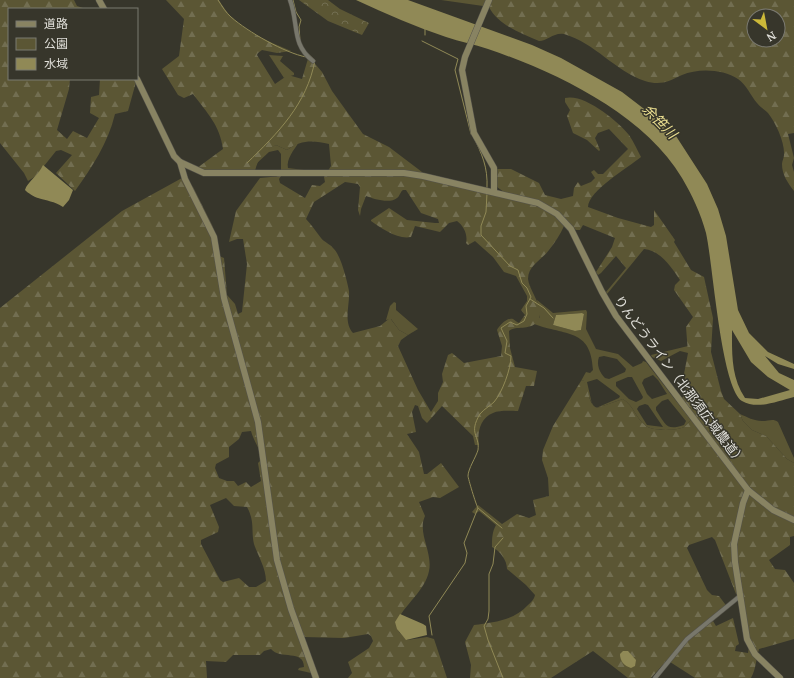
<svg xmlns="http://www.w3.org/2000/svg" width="794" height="678" font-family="'PT Serif','Noto Sans JP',serif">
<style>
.green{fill:#5b5634;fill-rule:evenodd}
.forest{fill:url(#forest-firs);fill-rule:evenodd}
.park{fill:url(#park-crowns)}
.water{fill:#908956;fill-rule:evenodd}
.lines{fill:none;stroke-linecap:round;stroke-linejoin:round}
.stream{stroke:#908956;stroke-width:1}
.street-casing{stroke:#55534b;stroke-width:5}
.secondary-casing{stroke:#55534b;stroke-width:7}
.street{stroke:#78776b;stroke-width:4}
.secondary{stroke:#888362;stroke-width:6}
.labels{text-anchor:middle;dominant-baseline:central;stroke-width:3;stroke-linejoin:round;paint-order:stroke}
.street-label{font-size:13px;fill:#e0dfd9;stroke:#37362b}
.water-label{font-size:14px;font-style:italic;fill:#ebdf90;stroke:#37362b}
</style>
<defs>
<pattern id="forest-firs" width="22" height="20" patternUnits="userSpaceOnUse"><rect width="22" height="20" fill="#5b5634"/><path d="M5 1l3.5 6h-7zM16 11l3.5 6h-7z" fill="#726e51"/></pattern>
<pattern id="park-crowns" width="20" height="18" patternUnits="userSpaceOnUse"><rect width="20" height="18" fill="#5b5634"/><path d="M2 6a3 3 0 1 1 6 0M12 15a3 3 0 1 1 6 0" fill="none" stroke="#726e51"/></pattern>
</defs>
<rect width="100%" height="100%" fill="#37362b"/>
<g class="green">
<polygon points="441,0 486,0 483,6"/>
<polygon points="269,55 283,56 280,61 294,73 294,75 284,78"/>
<path d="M299 142C294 150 286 159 288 168L304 170H281V154L278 150 269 152 256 164C261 154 266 149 276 145L287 150Z"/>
<path d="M537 300 553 313 586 310 587 312 586 329 596 349 618 354 633 367 642 363 643 361 646 362 691 420C689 422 686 426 684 427 676 431 653 431 646 426 636 419 634 406 623 399L597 408C589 404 588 389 583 380L581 381 586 372 590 373 593 370C591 328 566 336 534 324L540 317ZM582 313 584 314 581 330 575 331 553 325 556 315ZM604 356 617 359 626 369 625 372 609 379 605 378C600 373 596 365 599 357ZM653 375 658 380 667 394 652 399 647 394 642 383 644 379ZM628 377H632L643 397 642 399 636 402 629 399 616 386V382ZM597 379 620 396 619 398 596 408 592 404 587 382ZM668 399 686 421 684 425C666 431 666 425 656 410V407L662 401ZM645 404 648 405 663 427 647 425 637 409 639 406Z"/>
<polygon points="394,302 396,303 396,310 418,329 408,335 399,330 391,319 386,320 390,306"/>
<polygon points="688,346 688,353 680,351 661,361 652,357 651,355"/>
<path d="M740 414C747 417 754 421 762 421 769 421 773 418 778 422L794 458V463L787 459 766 436 752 430 743 421Z"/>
</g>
<g class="forest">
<path d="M0 0H74L77 6 86 9H9V79H70L69 89 57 130 67 139 73 131 87 138 99 118 90 113 91 97 99 95 100 79H134L136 82 128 111 115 114C108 143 92 167 75 191L56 173 72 155 61 150 56 151 36 176 28 181 24 173 0 143Z"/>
<path d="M166 0H219C233 27 264 40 291 51L277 53 262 50 258 53 257 55 275 84 288 75 302 79 307 62 308 59H311L322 72 332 91 363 134 389 147 422 172 426 178 504 192 497 187V169H511L539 183 545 195 561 199 573 196 574 188 578 182 581 186 591 182 595 178 591 172 594 170 598 174H603L628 149 609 129 598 133 595 138 600 150 599 151 587 140 573 133 567 116 570 110 565 102V98C584 93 618 121 629 135 634 142 637 150 641 157 629 167 588 191 588 207L618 218 651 227 654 225V210L675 240 674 242 691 270 704 277 713 318 711 352 721 391 724 399 740 414 743 421 752 430 766 436 787 459 794 463V536L790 537V545L769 560 775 569 785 570 794 583V639L759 649C756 659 756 669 751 678H695L667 660 651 678H628L593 651 551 678H470L471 665 465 642 474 625C494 622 513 621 528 605 531 602 534 600 535 595L526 585 507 569C507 560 500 551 492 547 492 539 492 532 496 525L479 511 475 514 472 512 478 505 502 524 517 514 529 518 536 515 533 500 549 496 548 478 542 460 543 450 553 426 581 381 583 380C590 388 587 404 597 408L623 399C634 406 636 419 646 426 653 431 676 431 684 427 686 426 689 422 691 420V413L682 398 687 391 684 374 688 353 686 327 693 317 674 290 675 285 680 280C672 268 660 250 644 249L607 294 606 292 626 268 616 256 601 273 598 275 596 272 612 247 615 238 583 225 580 230H576L568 224 564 226C560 235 555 242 549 250 543 259 528 265 528 279 529 291 547 310 537 322 529 331 516 325 509 331L510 348 515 367 537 371 534 386H526L518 411C511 411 499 410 493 413 480 418 477 433 479 445H475L473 436 442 406 427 423 422 418 418 406 415 405 412 412 416 432 407 434 419 452 424 474H427L441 463 459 487 440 498 433 497 419 502 425 516C417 533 433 552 429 571 425 591 404 605 396 623L399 632 407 640 427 637 434 639 447 678H348L352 673 348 662 369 648 373 641 371 636 368 634 344 638 304 637 311 673 298 670 299 668 304 667C304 649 280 660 271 649L264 651 260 655H233L226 662 206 661 207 678H0V308L122 211 182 178 185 182 193 187 212 225 217 238 219 256 224 258 227 295 235 304 238 314 242 312 247 264 243 239H237L229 242 236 211 260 178 281 176 279 179 280 183 305 198 312 185 320 186 325 182 324 177 331 166 329 144C313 140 300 140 287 150L276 145C264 151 258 158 255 171L208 172 197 168 223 149C220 125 207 113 193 94L184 98 178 95 162 69 179 56 184 19ZM345 182 358 184 360 187 358 210 360 216 361 209 366 196C374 199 390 204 397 198 400 196 400 192 403 190H406L421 213 438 219 439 223H435L407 220 389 208 371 220V221C381 228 398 240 411 237L415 226 440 232 449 223 457 221C464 226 468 235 466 243L468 245 475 241 493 257 504 272 516 276 527 296V301L521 310 525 315 519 323C516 322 515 320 513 319 507 317 499 326 497 330L502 346 501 356 464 363 452 353 448 355 442 374 443 382 438 393V401L431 412 418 390 398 346 401 340 408 335 399 330 390 318 380 326 353 333C343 322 350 305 349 291 347 281 341 255 333 248 330 244 324 242 321 238 316 232 312 225 306 219L314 202ZM251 431C254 442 260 448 262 459L258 463 261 481 251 487 246 482 238 486 234 481H227L219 478 215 468 216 464 229 457V447L239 439 242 432ZM226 498 234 506 247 507C255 522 251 529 254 544 258 556 266 568 266 581L256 587H249L239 578 223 582 220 580 201 544V540L218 532 219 527 210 505ZM712 537 715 540 736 594 741 596 749 646 748 653 735 651 736 646 739 644 733 618 716 626 713 621 728 608 719 596 712 595 707 590 687 548 689 545Z"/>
<path d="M492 0H794V133L788 134 794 158 792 165 794 172V191C788 183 782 175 782 164 782 161 784 158 784 155 785 143 776 123 768 113 765 110 760 107 757 103 751 96 746 84 738 79 723 69 698 68 682 75 669 81 661 86 645 81 615 71 595 43 564 34 554 32 547 41 539 41 521 33 498 25 489 7ZM754 16H778V40H754Z"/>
</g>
<polygon class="park" points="299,0 328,0 340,9 369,23 362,35 328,21"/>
<g class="water">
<path d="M356 0H408L532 45 561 58 622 92 652 115 676 136 707 184 718 209 726 236 738 310 749 333 768 352 794 364V369L778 364 765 356 779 373 794 380V397C778 401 757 410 742 401 721 387 713 264 706 233 701 214 692 195 682 178 644 114 556 72 488 49 474 44 460 42 446 37 416 27 386 14 356 0ZM732 330 751 362 768 377 790 390 758 399 745 398C731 377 732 353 732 330Z"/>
<path d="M43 165 73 190 69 200 63 207C54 201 47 201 38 198 34 197 28 193 25 190 27 182 39 175 43 165Z"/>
<polygon points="582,313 584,314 581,330 575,331 553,325 556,315"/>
<polygon points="400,614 423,624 426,626 427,635 406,640 397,629 395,622"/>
<path d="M623 651H628L636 660 635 666 631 668C624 666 620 661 620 654Z"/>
</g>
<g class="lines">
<g class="stream">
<path d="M218 0C222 6 226 13 231 17 248 32 285 53 306 57"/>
<polyline points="293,0 296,12 301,20 299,27 300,40"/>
<polyline points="425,35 425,28"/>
<polyline points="422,41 458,59 455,70 471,134"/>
<path d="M473 136C482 154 488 167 487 188"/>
<path d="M247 163C278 133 307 104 315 60L307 53"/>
<polyline points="530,299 544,308 553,318"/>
<polyline points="478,508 502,528"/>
<polyline points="503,538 495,547 493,564 489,574 489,611 488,619 484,626 488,640 503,678"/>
<path d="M432 635 429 616 465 563 467 553 464 543 478 508C476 505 468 478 468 476 468 469 476 457 478 450 480 435 468 434 480 414 484 409 490 406 494 402 502 393 511 369 511 356L505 353 507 341 501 328 510 322 517 325 524 321 527 314 526 306 531 297 527 288 522 283 518 270 510 266 481 235V226L486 212 487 193"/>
</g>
<defs>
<g id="street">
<path d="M290 0C299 24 291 44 313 61"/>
<polyline points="655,678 687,639 740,596"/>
</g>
<g id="secondary">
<polyline points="99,0 104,9"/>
<polyline points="489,0 465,57 462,70 474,133 494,168 494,192"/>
<polyline points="137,79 174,156 180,162 204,173 404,173 423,176 538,203 557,214 571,229 602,292 616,316 748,490 773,510 794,520"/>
<polyline points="180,162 185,179 214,237 224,298 258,422 277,560 291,609 316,678"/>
<polyline points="748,490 743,503 734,544 735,562 747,639 755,654 780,678"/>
</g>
</defs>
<use href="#street" class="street-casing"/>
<use href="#secondary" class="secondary-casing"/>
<use href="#street" class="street"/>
<use href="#secondary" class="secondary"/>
</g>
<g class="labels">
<g class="street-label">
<text transform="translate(680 380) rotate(53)">りんどうライン（北那須広域農道）</text>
</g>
<g class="water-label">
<text transform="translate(660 121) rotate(45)">余笹川</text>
</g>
</g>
<rect x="8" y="8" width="130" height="72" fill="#37362b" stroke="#7b7a71"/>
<rect x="16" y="21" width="20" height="6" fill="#888362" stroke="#7b7a71"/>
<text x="44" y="28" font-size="12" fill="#e0dfd9">道路</text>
<rect x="16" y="38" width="20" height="12" fill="#5b5634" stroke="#7b7a71"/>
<text x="44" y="48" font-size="12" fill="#e0dfd9">公園</text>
<rect x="16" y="58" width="20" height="12" fill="#908956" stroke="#7b7a71"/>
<text x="44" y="68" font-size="12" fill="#e0dfd9">水域</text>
<g transform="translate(766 28) rotate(148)"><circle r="19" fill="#37362b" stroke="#7b7a71"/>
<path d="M0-3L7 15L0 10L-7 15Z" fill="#ccb939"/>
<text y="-6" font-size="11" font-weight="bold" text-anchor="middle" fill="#e0dfd9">N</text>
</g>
</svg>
